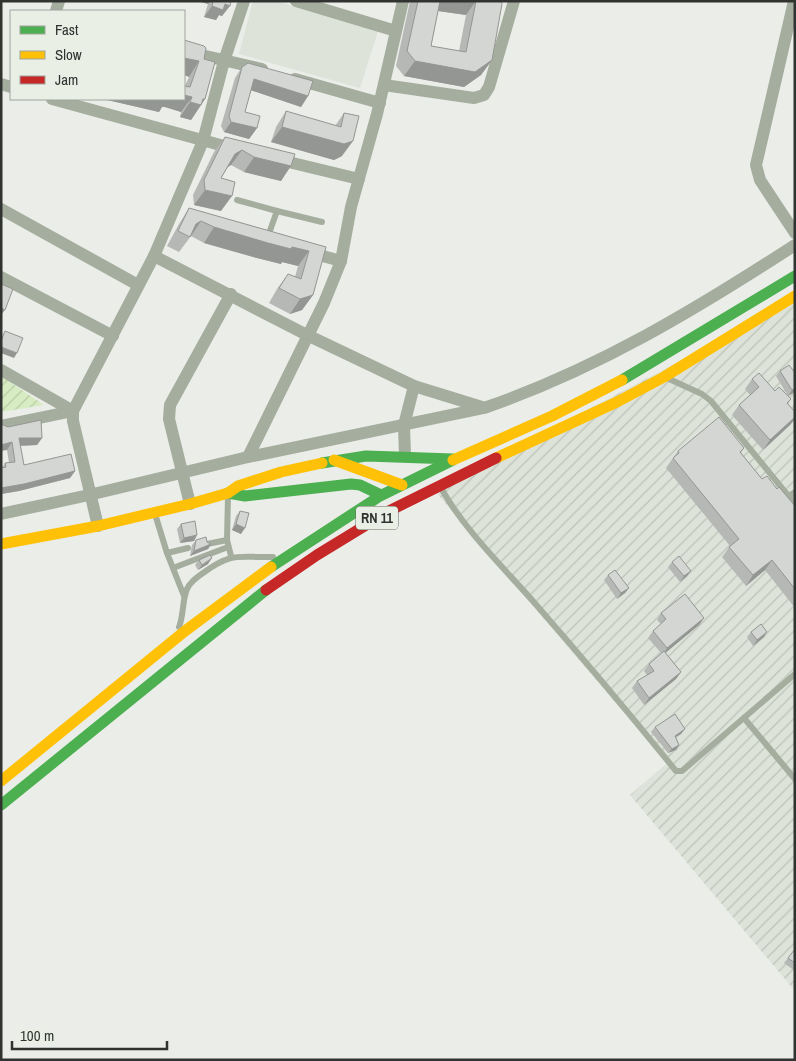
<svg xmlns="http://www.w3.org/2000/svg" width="796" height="1061" font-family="'Archivo Narrow',sans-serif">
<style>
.built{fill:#dde3d8}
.industrial{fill:url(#industrial-furrows)}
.garden{fill:url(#garden-furrows)}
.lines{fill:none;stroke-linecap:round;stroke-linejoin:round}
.lane{stroke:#a5ad9e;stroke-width:6}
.street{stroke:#a5ad9e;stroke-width:12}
.fast{stroke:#4caf50;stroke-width:11}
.slow{stroke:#ffc107;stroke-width:11}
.jam{stroke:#c62828;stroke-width:11}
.wall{fill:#b6b8b5;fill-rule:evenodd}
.shaded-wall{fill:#949694}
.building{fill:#d4d6d3;stroke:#949694}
.labels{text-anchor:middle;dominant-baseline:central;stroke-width:4;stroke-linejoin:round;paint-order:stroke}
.shield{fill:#eaefe6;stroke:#686b67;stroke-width:1}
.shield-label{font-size:14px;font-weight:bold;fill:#313330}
</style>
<defs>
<pattern id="industrial-furrows" width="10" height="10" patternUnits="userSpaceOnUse" patternTransform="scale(1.25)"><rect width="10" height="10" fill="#dde3d8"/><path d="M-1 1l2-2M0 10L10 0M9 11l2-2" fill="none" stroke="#bec3ba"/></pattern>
<pattern id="garden-furrows" width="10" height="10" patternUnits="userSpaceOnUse" patternTransform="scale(1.25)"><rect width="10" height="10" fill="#d7ecc2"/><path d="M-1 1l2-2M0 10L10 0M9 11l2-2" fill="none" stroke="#b9cba7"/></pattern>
</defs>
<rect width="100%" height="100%" fill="#eaede8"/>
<polygon class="built" points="253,1 276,1 378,31 360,88 239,54"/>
<polygon class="industrial" points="795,301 795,991 630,795 667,763 434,490"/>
<polygon class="garden" points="1,376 44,405 1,412"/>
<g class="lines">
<g class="lane">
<polyline points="237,200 277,211 267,239"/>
<polyline points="277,211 322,222"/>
<polyline points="669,379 702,394 711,401 795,504"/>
<path d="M441 488C464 529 500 564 532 600 581 656 629 713 676 771H682L795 674"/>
<polyline points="228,496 227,540 231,556"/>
<polyline points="788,497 795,492"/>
<polyline points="155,514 167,553 184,596"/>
<polyline points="207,544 227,540"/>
<polyline points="167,553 188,548"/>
<polyline points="173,568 228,547"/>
<path d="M179 627C184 614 182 601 187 589 190 582 197 577 203 573 233 551 239 558 273 557"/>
<polyline points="744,718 795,779"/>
</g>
<g class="street">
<polyline points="296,1 396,31"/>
<polyline points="794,1 756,165 760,180 795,233"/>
<polyline points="56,11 59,1"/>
<polyline points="184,51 262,69"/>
<polyline points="295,79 380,103"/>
<polyline points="1,84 11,87"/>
<polyline points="384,85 474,98 484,95 489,87 514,1"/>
<polyline points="52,99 235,149"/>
<polyline points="276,159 359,179"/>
<polyline points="1,209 138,285"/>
<polyline points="308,252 341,261"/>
<polyline points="154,256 307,335 414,386 482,407"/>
<polyline points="1,277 113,336"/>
<polyline points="1,370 73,411"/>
<polyline points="1,426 73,411"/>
<polyline points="405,456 404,425 414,386"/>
<polyline points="248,457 324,303 341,261 351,207 377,114 403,1"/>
<polyline points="190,504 169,419 170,405 231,294"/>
<path d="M1 514 89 495 248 457 484 408C597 369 695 310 795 245"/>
<polyline points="98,526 73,421 73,411 154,256 203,141 224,61 244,1"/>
</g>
<g class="fast">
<polyline points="622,380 795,276"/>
<polyline points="322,463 366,456 453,459"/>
<polyline points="228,493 245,496 351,484 360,485 381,495"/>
<polyline points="271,567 380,496 453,460"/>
<polyline points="1,805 266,590"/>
</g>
<g class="slow">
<polyline points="496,458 617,402 664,377 795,296"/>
<polyline points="334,460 402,485"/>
<polyline points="453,460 552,416 622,380"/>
<polyline points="1,544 98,526 190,504 228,493 238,486 281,472 322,463"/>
<polyline points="1,781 185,631 271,567"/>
</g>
<polyline class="jam" points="266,590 317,555 389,511 496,458"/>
</g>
<g class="wall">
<polygon points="198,1 231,1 222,16 219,15 216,20 204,17 208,4"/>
<path d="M410 1H501L492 60 481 75 464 87 404 76 396 66ZM438 11 466 15 459 51 431 46Z"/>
<polygon points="184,40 204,59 205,99 191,120 180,117 181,112 165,107 162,107 159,112 103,99 184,99 185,86 189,77"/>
<polygon points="242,67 308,96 301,107 251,90 245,112 257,128 249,139 224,132 221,126 235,78"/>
<polygon points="286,111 335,126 344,113 342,156 334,160 271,142 276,127"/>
<polygon points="225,137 295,154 281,181 244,172 231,165 228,167 221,178 221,211 194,205 193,195 214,152"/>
<polygon points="189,208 326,247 313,295 302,310 290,314 269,303 277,289 288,274 295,277 298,266 282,262 281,264 257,258 204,243 191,236 179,252 167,246 179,224"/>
<polygon points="780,371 795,373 795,392 788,396 776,376"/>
<polygon points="752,379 791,399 788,404 795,412 795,419 790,425 763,450 732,415 739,405 750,395 745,389"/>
<polygon points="8,427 42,438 37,445 20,446 24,465 75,471 70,478 19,491 1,494 1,468 2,468 5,463 9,463 7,450"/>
<polygon points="744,448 741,453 762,479 777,489 795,506 795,608 765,570 746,586 722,557 730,546 666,468 678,451"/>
<polygon points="240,511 241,534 232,530 236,516"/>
<polygon points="181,524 197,535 194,541 180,543 177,529"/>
<polygon points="196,540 211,544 208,549 190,556 192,545"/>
<polygon points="199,560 208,564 198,570 195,565"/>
<polygon points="672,562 687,576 680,582 668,567"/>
<polygon points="608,575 629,588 625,593 617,599 604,580"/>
<polygon points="661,613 704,618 699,625 665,652 681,672 676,679 644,705 632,688 637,681 647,675 644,671 649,664 662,654 648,638 653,631 661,624 657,620"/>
<polygon points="751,632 764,637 753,646 747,637"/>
<polygon points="655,727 681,734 676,737 679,745 676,750 668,753 651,732"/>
<polygon points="795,949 795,971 784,963"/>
</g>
<g class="shaded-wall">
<polygon points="198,1 210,1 208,4"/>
<polygon points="437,1 476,1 466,15 431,10"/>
<polygon points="225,4 230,6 222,16 219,15 216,20 204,17 212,6"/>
<polygon points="184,58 199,61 189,77 184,75"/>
<polygon points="492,60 481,75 464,87 404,76 415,61"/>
<polygon points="254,79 308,96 301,107 247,89"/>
<polygon points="184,95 192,97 181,112 165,107 162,107 159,112 103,99 184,99"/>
<polygon points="203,99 205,99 191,120 180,117 190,102"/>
<polygon points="231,122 257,128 249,139 224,132"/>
<polygon points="282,127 353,141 342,156 334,160 271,142"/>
<polygon points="242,150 231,165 225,169 235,154"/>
<polygon points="254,157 291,166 281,181 244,172"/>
<polygon points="205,190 232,196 221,211 194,205"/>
<polygon points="201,221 191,236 190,237 196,224"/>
<polygon points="214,227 292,247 309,251 298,266 282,262 281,264 257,258 204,243"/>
<polygon points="313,295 302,310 290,314 300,299"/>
<polygon points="1,308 5,310 1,315"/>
<polygon points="1,347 17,353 14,358 1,353"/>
<polygon points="795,389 795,392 788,396 792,390"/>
<polygon points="795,417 795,419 790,425 763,450 770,440"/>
<polygon points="19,438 42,438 37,445 14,446"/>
<polygon points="12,442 7,450 1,451 1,445"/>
<polygon points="75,471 70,478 19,491 1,494 1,488"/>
<polygon points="236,524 245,528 241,534 232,530"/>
<polygon points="197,535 194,541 180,543 184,538"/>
<polygon points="211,544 208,549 190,556 194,551"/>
<polygon points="212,558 208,564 198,570 202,565"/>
<polygon points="772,560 765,570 746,586 753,575"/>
<polygon points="691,571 687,576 680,582 684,576"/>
<polygon points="629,588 625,593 617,599 621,593"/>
<polygon points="704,618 699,625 663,655 667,648"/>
<polygon points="767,632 764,637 753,646 757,640"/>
<polygon points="681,672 676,679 644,705 649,698"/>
<polygon points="685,729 681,734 671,740 675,736"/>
<polygon points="679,745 676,750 668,753 672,749"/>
</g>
<g class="building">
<polygon points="213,1 231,1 230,6 225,4 223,10 212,6"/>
<polygon points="418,1 440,1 431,46 466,52 476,1 501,1 502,4 492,60 475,72 415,61 407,51"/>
<polygon points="184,40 204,46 206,48 204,59 215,62 205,99 203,99 201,105 190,102 192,97 184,95 184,86 190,87 199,61 184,58"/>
<polygon points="248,63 313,81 308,96 254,79 245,112 260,116 257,128 231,122 229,116 242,67"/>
<polygon points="286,111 341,127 344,113 359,116 353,141 344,144 282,127"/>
<polygon points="225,137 295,154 291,166 254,157 242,150 235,154 221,178 235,182 232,196 205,190 204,180"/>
<polygon points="189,208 326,247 313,295 300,299 279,288 288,274 301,279 309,251 292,247 291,249 268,243 214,227 201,221 196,224 190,237 178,231"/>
<polygon points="1,284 13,289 5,310 1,308"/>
<polygon points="5,331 23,338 17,353 1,347 1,341"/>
<polygon points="789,365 795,373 795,389 792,390 780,371"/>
<polygon points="759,373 775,391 779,387 791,399 787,403 795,412 795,417 770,440 739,405 759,387 752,379"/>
<polygon points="719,417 744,448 740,452 762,479 767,476 777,489 779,487 795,506 795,589 772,560 753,575 729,547 739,539 673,458 679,453 678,451"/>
<polygon points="41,420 42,438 19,438 24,465 71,454 75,471 24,484 1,488 1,468 6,467 5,463 15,462 12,442 1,445 1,424 8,427"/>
<polygon points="240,511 249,513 245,528 236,524"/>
<polygon points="195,521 197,535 184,538 181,524"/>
<polygon points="206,537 207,542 211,544 194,551 196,540"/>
<polygon points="210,555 212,558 202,565 199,560"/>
<polygon points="679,556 691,571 684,576 672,562"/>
<polygon points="615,570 629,588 621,593 608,575"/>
<polygon points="685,594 704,618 667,648 653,631 666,619 661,613"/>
<polygon points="761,624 767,632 757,640 751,632"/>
<polygon points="664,651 681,672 649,698 637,681 654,671 649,664"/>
<polygon points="675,714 685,729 675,736 679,745 672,749 655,727"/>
<polygon points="795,949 795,963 788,958"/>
</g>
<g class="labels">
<rect class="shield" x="356" y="506.5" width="42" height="23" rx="4"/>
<g class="shield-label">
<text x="377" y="518">RN 11</text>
</g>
</g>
<rect width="796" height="1061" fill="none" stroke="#313330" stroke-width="5"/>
<rect x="10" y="10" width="175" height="90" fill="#eaefe6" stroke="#a0a49d"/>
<rect x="20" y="26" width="25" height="8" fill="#4caf50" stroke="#a0a49d"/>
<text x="55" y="35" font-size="15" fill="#313330">Fast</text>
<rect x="20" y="51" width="25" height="8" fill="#ffc107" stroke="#a0a49d"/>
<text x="55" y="60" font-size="15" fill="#313330">Slow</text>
<rect x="20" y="76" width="25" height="8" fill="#c62828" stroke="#a0a49d"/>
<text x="55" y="85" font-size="15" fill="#313330">Jam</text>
<path d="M12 1041v8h155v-8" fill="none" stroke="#313330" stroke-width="2.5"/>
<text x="20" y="1041" font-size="15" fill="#313330" stroke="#eaefe6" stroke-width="4" paint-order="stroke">100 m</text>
</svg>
